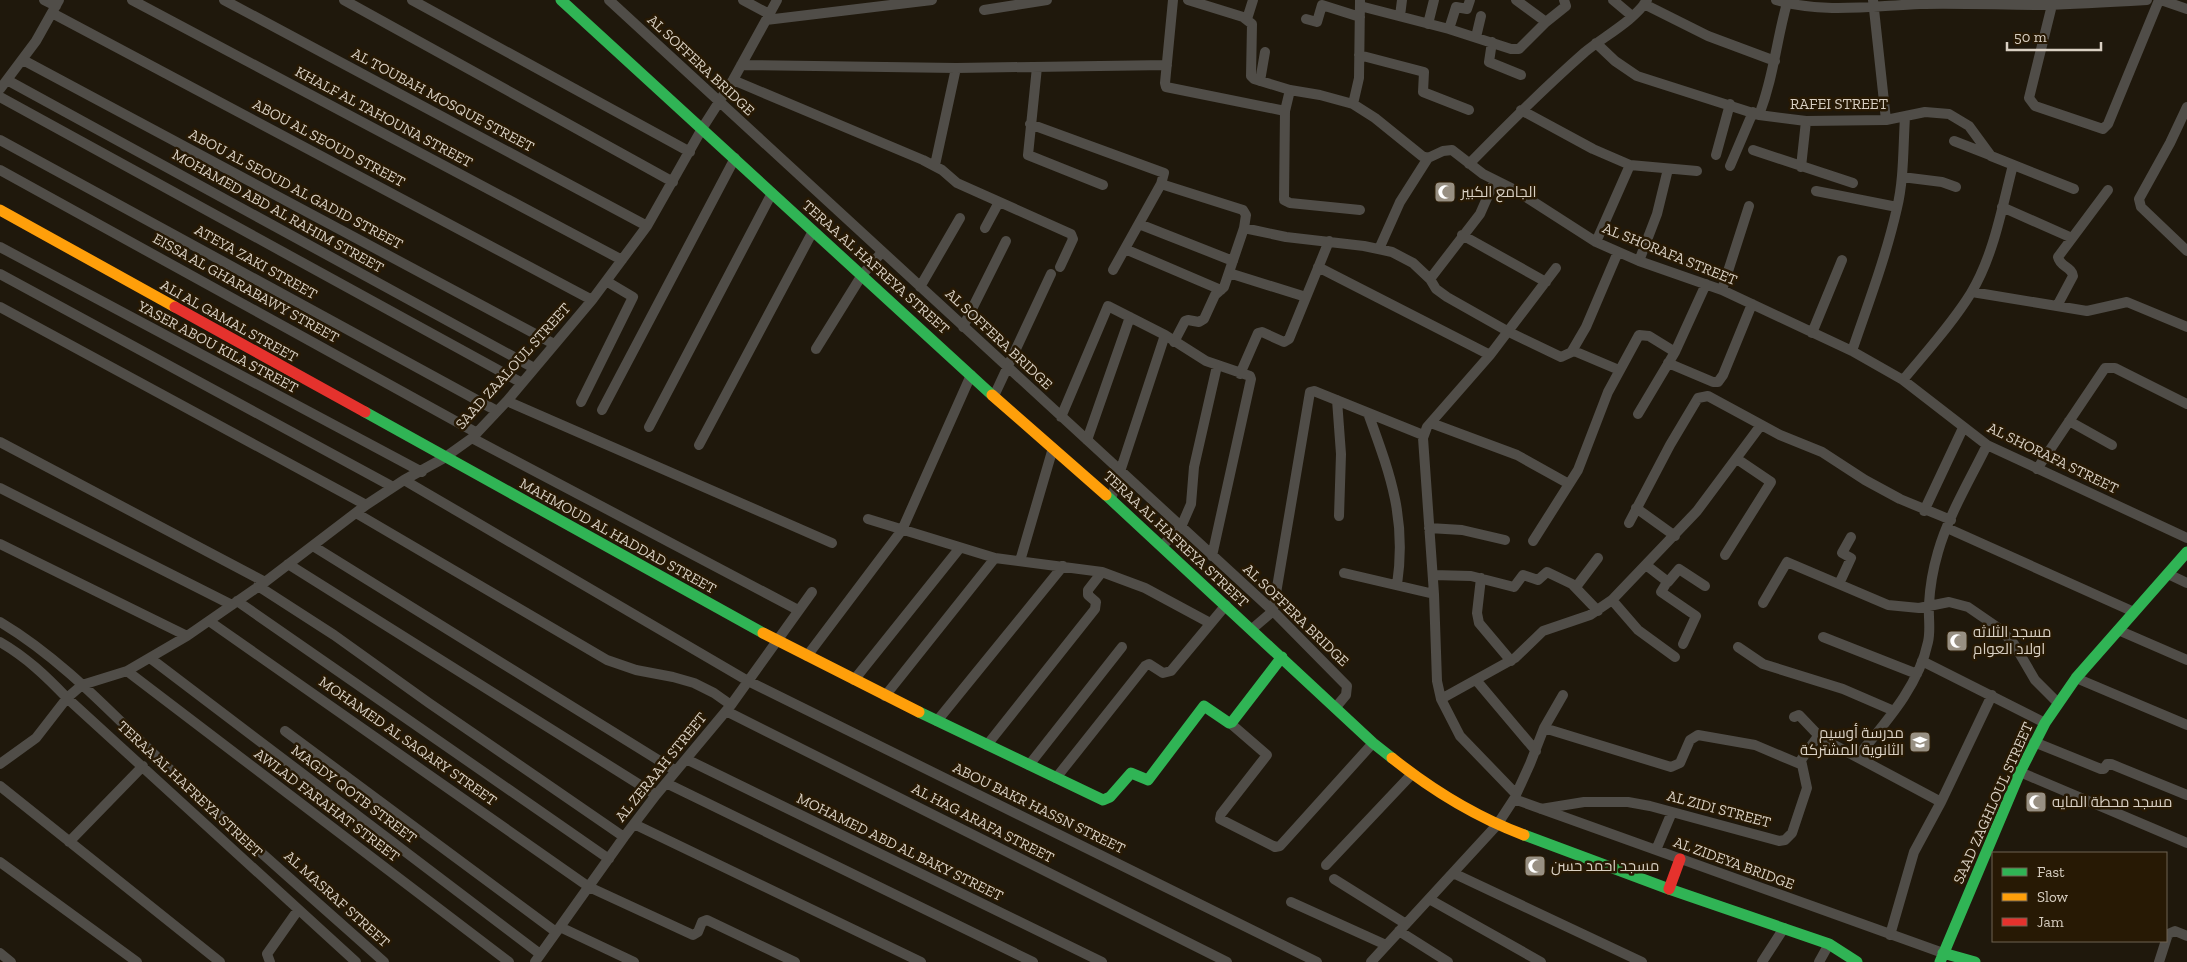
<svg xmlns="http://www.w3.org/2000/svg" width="2187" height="962" font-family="'Zilla Slab',Cairo,serif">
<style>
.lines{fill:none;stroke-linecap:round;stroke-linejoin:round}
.street{stroke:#504d48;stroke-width:10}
.fast{stroke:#30b455;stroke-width:11}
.slow{stroke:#ff9f0a;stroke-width:11}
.jam{stroke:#e5322d;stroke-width:11}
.labels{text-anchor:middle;stroke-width:5;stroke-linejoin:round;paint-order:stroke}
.street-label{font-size:15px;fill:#d9d0c3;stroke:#271904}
.poi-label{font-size:15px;fill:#d9d0c3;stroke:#271904;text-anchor:start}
</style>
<rect width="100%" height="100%" fill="#1f180c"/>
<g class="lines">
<path class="street" d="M44 0 56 6
M132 0 622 260
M224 0 647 226
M344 0 673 182
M412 0 690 152
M609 0 1273 611 1347 686 1346 695 1336 707
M743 0 769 14
M1173 0 1165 83 1166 87 1285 111
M1188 0 1243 17 1252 24 1251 76 1254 79 1290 90 1320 95 1353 104 1375 118 1422 156 1428 158 1443 151 1452 150 1483 174 1515 190 1596 242 1639 261 1722 290 1852 351 1903 380 1987 445 2187 538
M1516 0 1546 22
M1613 0 1632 16
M1776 0C1823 14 1872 6 1920 4 1961 3 2003 5 2045 5 2079 4 2113 2 2147 0
M1873 0 1886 120
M2161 0 2187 9
M1644 4 1708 36 1775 61
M2052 5 2029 98 2035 106 2103 129 2108 124 2159 0
M1360 6 1449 29 1511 49H1519L1546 22 1566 6 1564 0
M984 10 1047 0
M52 13 592 300
M1400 16 1402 0
M1247 19 1253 0
M1306 19 1317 22 1322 5 1360 17
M766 20 932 0
M1428 24 1434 0
M1449 29 1456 7 1467 9 1470 0
M1476 37 1481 16
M1492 42 1489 62 1521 75
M1596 43 1615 61 1637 76 1759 115 1806 121 1886 120 1925 112 1949 114 1969 126 1991 156 2074 189
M1359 55 1424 72 1423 92 1469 110
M23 60 554 344
M741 65 956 68 1167 65
M1037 67 1028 155 1103 185
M7 80 534 368
M733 80 923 160 942 170 957 183 1071 234 1073 239 1060 267
M1260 81 1265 52
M0 89 36 41 59 0
M1290 90 1285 111 1284 200 1290 203 1360 210
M0 97 522 383
M1353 104 1359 78 1360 1
M2187 107 2170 143 2139 199 2141 207 2187 251
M1521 110 1593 149 1630 165 1697 171
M1759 115C1774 76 1776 42 1787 3
M1030 124 1164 173 1161 184 1113 270
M0 140 497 411
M1954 141 1990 155
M1753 150 1853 183
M1716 155 1730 104
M1469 164C1507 125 1544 88 1585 52 1603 37 1635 20 1647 0
M935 165 956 68
M1730 166 1753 112
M1801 167 1806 121
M0 170 477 433
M1902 177 1942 182 1956 187
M1161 184 1243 210 1246 215 1244 228 1224 287 1215 295 1204 319 1199 322 1188 320 1185 321 1174 342
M1816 191 1897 207
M2002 207 2072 238
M1139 224 1233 261
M985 228 999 202
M1244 228 1286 237 1364 246 1392 252 1413 263 1430 279 1436 289 1447 297 1509 332 1561 357 1574 351 1619 370
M1462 235 1546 282
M1596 242 1630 165
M0 247 422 472
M1125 249 1221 290
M1379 249 1400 202 1428 158
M1639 261 1657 214 1668 169
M1318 267 1490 355
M1229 273 1306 297
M0 274 393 487
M1430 279 1480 214 1495 180
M920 287 960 218
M1722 290 1749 206
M1972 292 2087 311 2127 302 2187 327
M2057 306 2073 276C2072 267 2060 267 2058 257L2108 190
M0 307 366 505
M963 327 1006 241
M1812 333 1842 260
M816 349 862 275 882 252
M1572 351 1586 327 1618 252
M1852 351C1868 304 1886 257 1897 208 1904 179 1903 148 1905 117
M1668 363 1713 382H1718L1723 375 1752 304
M1240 374 1258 333 1262 332 1284 342 1289 339 1329 241
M1903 380C1926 352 1952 324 1971 293 1994 255 2002 207 2013 165
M994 396 1051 274
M1337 400 1341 454 1339 516
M507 401 832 543
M581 402 633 297 606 281
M602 410 735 158
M1368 413C1390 474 1407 518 1397 585
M1638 414 1675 352 1706 284
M1061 417 1108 306 1165 335 1206 361 1250 376 1251 379 1212 556
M2069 421 2112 445
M1431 423 1517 455 1569 484
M649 427 772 193
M472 438 798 610
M1087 440 1130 317
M0 442 265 582
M699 445 813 231
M2037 469 2105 368H2115L2187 404
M404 480 748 681 1317 962
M0 488 232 605
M1111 499 1165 335
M1636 508 1675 536
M1924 511 1963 428
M356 513 607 660 636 670 673 677 694 683 714 693 731 705
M868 519 995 558 1102 572 1145 588 1210 623
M1629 523 1670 445 1698 398 1708 396 1780 435 1822 452 1865 480 1900 499 1951 520
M1429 528 1462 530 1505 540
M1947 528 2134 612
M1533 541 1578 470 1608 392 1639 335 1649 336 1675 352
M0 544 187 636
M313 546 676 771
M1162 546 1181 527 1191 504 1194 467 1217 366
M1725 555 1771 482 1737 459
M1020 561 1053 448
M288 564 656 795
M1646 565 1668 582 1679 569 1705 586
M1344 573 1434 594
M2168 574 2187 583
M1433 575 1471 576 1514 587 1523 575 1538 580 1547 572 1572 584 1598 611
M1481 578 1477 613 1479 623 1511 661
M1667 582 1661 592 1696 616 1683 644
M1839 584 1851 558 1842 553 1851 537
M258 586 334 635 429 703 624 837
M1576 587 1598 558
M1612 600 1638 630 1675 657
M237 601 609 859
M1763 603 1787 562 1888 605 1919 608 1949 602 1968 607 2000 629 2014 644 2035 680 2058 703
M209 621 589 887 693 935 698 932 702 922 707 920 795 962
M0 622C67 662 119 722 176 775 244 839 315 900 384 962
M1252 629 1273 611 1310 392 1314 391 1423 435
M2118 630 2187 660
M1823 637 1917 674
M0 642C26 657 46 676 67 698L356 962
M1738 647 1763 664 1843 689 1894 711
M807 656 902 530 971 375
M150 658 540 954
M1922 661 2045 723
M127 671 509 962
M2076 678 2187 725
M854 680 959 549
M1476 680 1536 751
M885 696 995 558
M1441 699 1515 658 1543 631 1590 615 1612 600 1697 511 1761 425
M726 711 1227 962
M1794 717 1799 715 1821 738
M937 721 1063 566
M1230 723 1267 755 1221 814 1220 819 1275 847 1280 846 1373 743
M1544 728 1671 767 1680 763 1690 740 1698 735 1755 745 1800 764
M285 731 556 932
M2034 742 2101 769H2104L2107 764H2111L2187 795
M987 745 1095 609 1096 602 1088 595V590L1102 572
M1857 757C1885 723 1919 686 1928 642 1931 629 1928 617 1929 604 1930 586 1933 569 1938 552 1948 516 1971 478 1987 445
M686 759 1102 962
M0 764 36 738 67 698 82 685 127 671 187 636 265 582 366 505 404 480 444 458 472 438 507 401 592 300 647 226 703 127 733 80 777 0
M1029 765 1122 647
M2020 772 2187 843
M1056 778 1145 666 1149 664 1163 673 1171 671 1226 605
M666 783 1033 962
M0 786 220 962
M1516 794 1460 736 1441 699 1437 681 1434 594 1423 438 1427 427 1490 355 1556 268
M1514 799 1943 953
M1541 809 1584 802H1628L1650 806 1779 841 1785 840 1792 833 1807 788 1801 760 1816 739 1821 738 1941 802
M634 824 921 962
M69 842 143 766
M1656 850 1672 812
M0 862 137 962
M1326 865 1412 774
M1453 873 1642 962
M1334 879 1406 924
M1429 899 1541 962
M1291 902 1386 945
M560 927 634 962
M1399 931 1448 962
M1890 935 1914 852 1941 802 1992 695
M0 953 11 962
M270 962 267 954 298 910
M535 962 624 837 656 795 731 705 812 592
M1371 962 1497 825 1514 799 1530 764 1544 728 1563 695
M1762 962 1784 928
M1819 962 1829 944
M2159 962 2168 934 2175 931 2187 936"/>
<path class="fast" d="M561 0 992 395
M365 412 763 633
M1106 495 1373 743 1392 758
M919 712 1103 800 1110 797 1131 773 1148 780 1204 706 1229 723 1232 722 1282 657
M1524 835 1669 889 1829 944 1857 962
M1943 953 1975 962
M1940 962 2020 772 2045 723 2076 678 2187 552"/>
<path class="slow" d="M0 210 175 307
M992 395 1106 495
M763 633 919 712
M1392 758C1432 790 1476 817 1524 835"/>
<path class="jam" d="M175 307 365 412
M1669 889 1680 859"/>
</g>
<defs>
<g id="mosque-square" transform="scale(1.125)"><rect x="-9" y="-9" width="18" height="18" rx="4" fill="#989083" stroke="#271904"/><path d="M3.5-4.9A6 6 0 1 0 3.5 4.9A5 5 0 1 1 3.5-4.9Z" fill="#fff"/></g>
<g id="school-square" transform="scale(1.125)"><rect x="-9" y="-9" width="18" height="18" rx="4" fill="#989083" stroke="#271904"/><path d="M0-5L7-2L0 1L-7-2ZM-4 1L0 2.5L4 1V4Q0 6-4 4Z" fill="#fff"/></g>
</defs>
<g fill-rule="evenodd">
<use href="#mosque-square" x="1445" y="192"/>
<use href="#mosque-square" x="1957" y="641"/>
<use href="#school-square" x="1920" y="742"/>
<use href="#mosque-square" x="2036" y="802"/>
<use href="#mosque-square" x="1535" y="866"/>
</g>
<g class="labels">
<g class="street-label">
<text transform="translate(701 65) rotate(43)" y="5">AL SOFFERA BRIDGE</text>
<text transform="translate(443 100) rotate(28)" y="5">AL TOUBAH MOSQUE STREET</text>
<text x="1839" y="109">RAFEI STREET</text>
<text transform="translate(384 117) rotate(28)" y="5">KHALF AL TAHOUNA STREET</text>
<text transform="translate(329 143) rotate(28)" y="5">ABOU AL SEOUD STREET</text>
<text transform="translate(296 189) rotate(28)" y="5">ABOU AL SEOUD AL GADID STREET</text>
<text transform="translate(278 211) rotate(29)" y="5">MOHAMED ABD AL RAHIM STREET</text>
<text transform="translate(1670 254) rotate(22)" y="5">AL SHORAFA STREET</text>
<text transform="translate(256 262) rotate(29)" y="5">ATEYA ZAKI STREET</text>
<text transform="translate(876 267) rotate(42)" y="5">TERAA AL HAFREYA STREET</text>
<text transform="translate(246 288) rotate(29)" y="5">EISSA AL GHARABAWY STREET</text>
<text transform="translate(229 321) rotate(29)" y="5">ALI AL GAMAL STREET</text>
<text transform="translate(999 339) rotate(43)" y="5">AL SOFFERA BRIDGE</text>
<text transform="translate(218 347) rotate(28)" y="5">YASER ABOU KILA STREET</text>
<text transform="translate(513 366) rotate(-48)" y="5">SAAD ZAALOUL STREET</text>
<text transform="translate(2053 458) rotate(26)" y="5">AL SHORAFA STREET</text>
<text transform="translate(618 536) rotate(29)" y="5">MAHMOUD AL HADDAD STREET</text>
<text transform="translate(1176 539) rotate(43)" y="5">TERAA AL HAFREYA STREET</text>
<text transform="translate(1296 615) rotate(44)" y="5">AL SOFFERA BRIDGE</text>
<text transform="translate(408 741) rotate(35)" y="5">MOHAMED AL SAQARY STREET</text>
<text transform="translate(661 767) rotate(-51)" y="5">AL ZERAAH STREET</text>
<text transform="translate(190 789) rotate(43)" y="5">TERAA AL HAFREYA STREET</text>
<text transform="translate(354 794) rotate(37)" y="5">MAGDY QOTB STREET</text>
<text transform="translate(1993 803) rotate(-66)" y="5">SAAD ZAGHLOUL STREET</text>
<text transform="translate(327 805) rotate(37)" y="5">AWLAD FARAHAT STREET</text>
<text transform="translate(1039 808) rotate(26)" y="5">ABOU BAKR HASSN STREET</text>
<text transform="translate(1719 809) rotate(15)" y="5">AL ZIDI STREET</text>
<text transform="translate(983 823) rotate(27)" y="5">AL HAG ARAFA STREET</text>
<text transform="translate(900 847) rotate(26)" y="5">MOHAMED ABD AL BAKY STREET</text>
<text transform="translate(1734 863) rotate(20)" y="5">AL ZIDEYA BRIDGE</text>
<text transform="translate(337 899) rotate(42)" y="5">AL MASRAF STREET</text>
</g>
<g class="poi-label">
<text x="1461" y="197">الجامع الكبير</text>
<text x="1973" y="637">مسجد الثلاثه<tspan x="1973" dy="17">اولاد العوام</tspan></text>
<text x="1904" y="738" text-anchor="end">مدرسة أوسيم<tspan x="1904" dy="17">الثانوية المشتركة</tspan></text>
<text x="2052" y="807">مسجد محطة المايه</text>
<text x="1551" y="871">مسجد احمد حسن</text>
</g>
</g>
<rect x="1992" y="852" width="175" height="90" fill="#271904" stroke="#6e6250"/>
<rect x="2002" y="868" width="25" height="8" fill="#30b455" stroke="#6e6250"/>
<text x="2037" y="877" font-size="15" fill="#d9d0c3">Fast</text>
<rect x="2002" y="893" width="25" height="8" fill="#ff9f0a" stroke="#6e6250"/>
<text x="2037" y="902" font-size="15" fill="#d9d0c3">Slow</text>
<rect x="2002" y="918" width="25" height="8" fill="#e5322d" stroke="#6e6250"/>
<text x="2037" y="927" font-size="15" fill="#d9d0c3">Jam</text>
<path d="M2007 42v8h94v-8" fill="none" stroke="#d9d0c3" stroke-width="2.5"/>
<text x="2014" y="42" font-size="15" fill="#d9d0c3" stroke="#271904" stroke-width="4" paint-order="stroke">50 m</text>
</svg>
